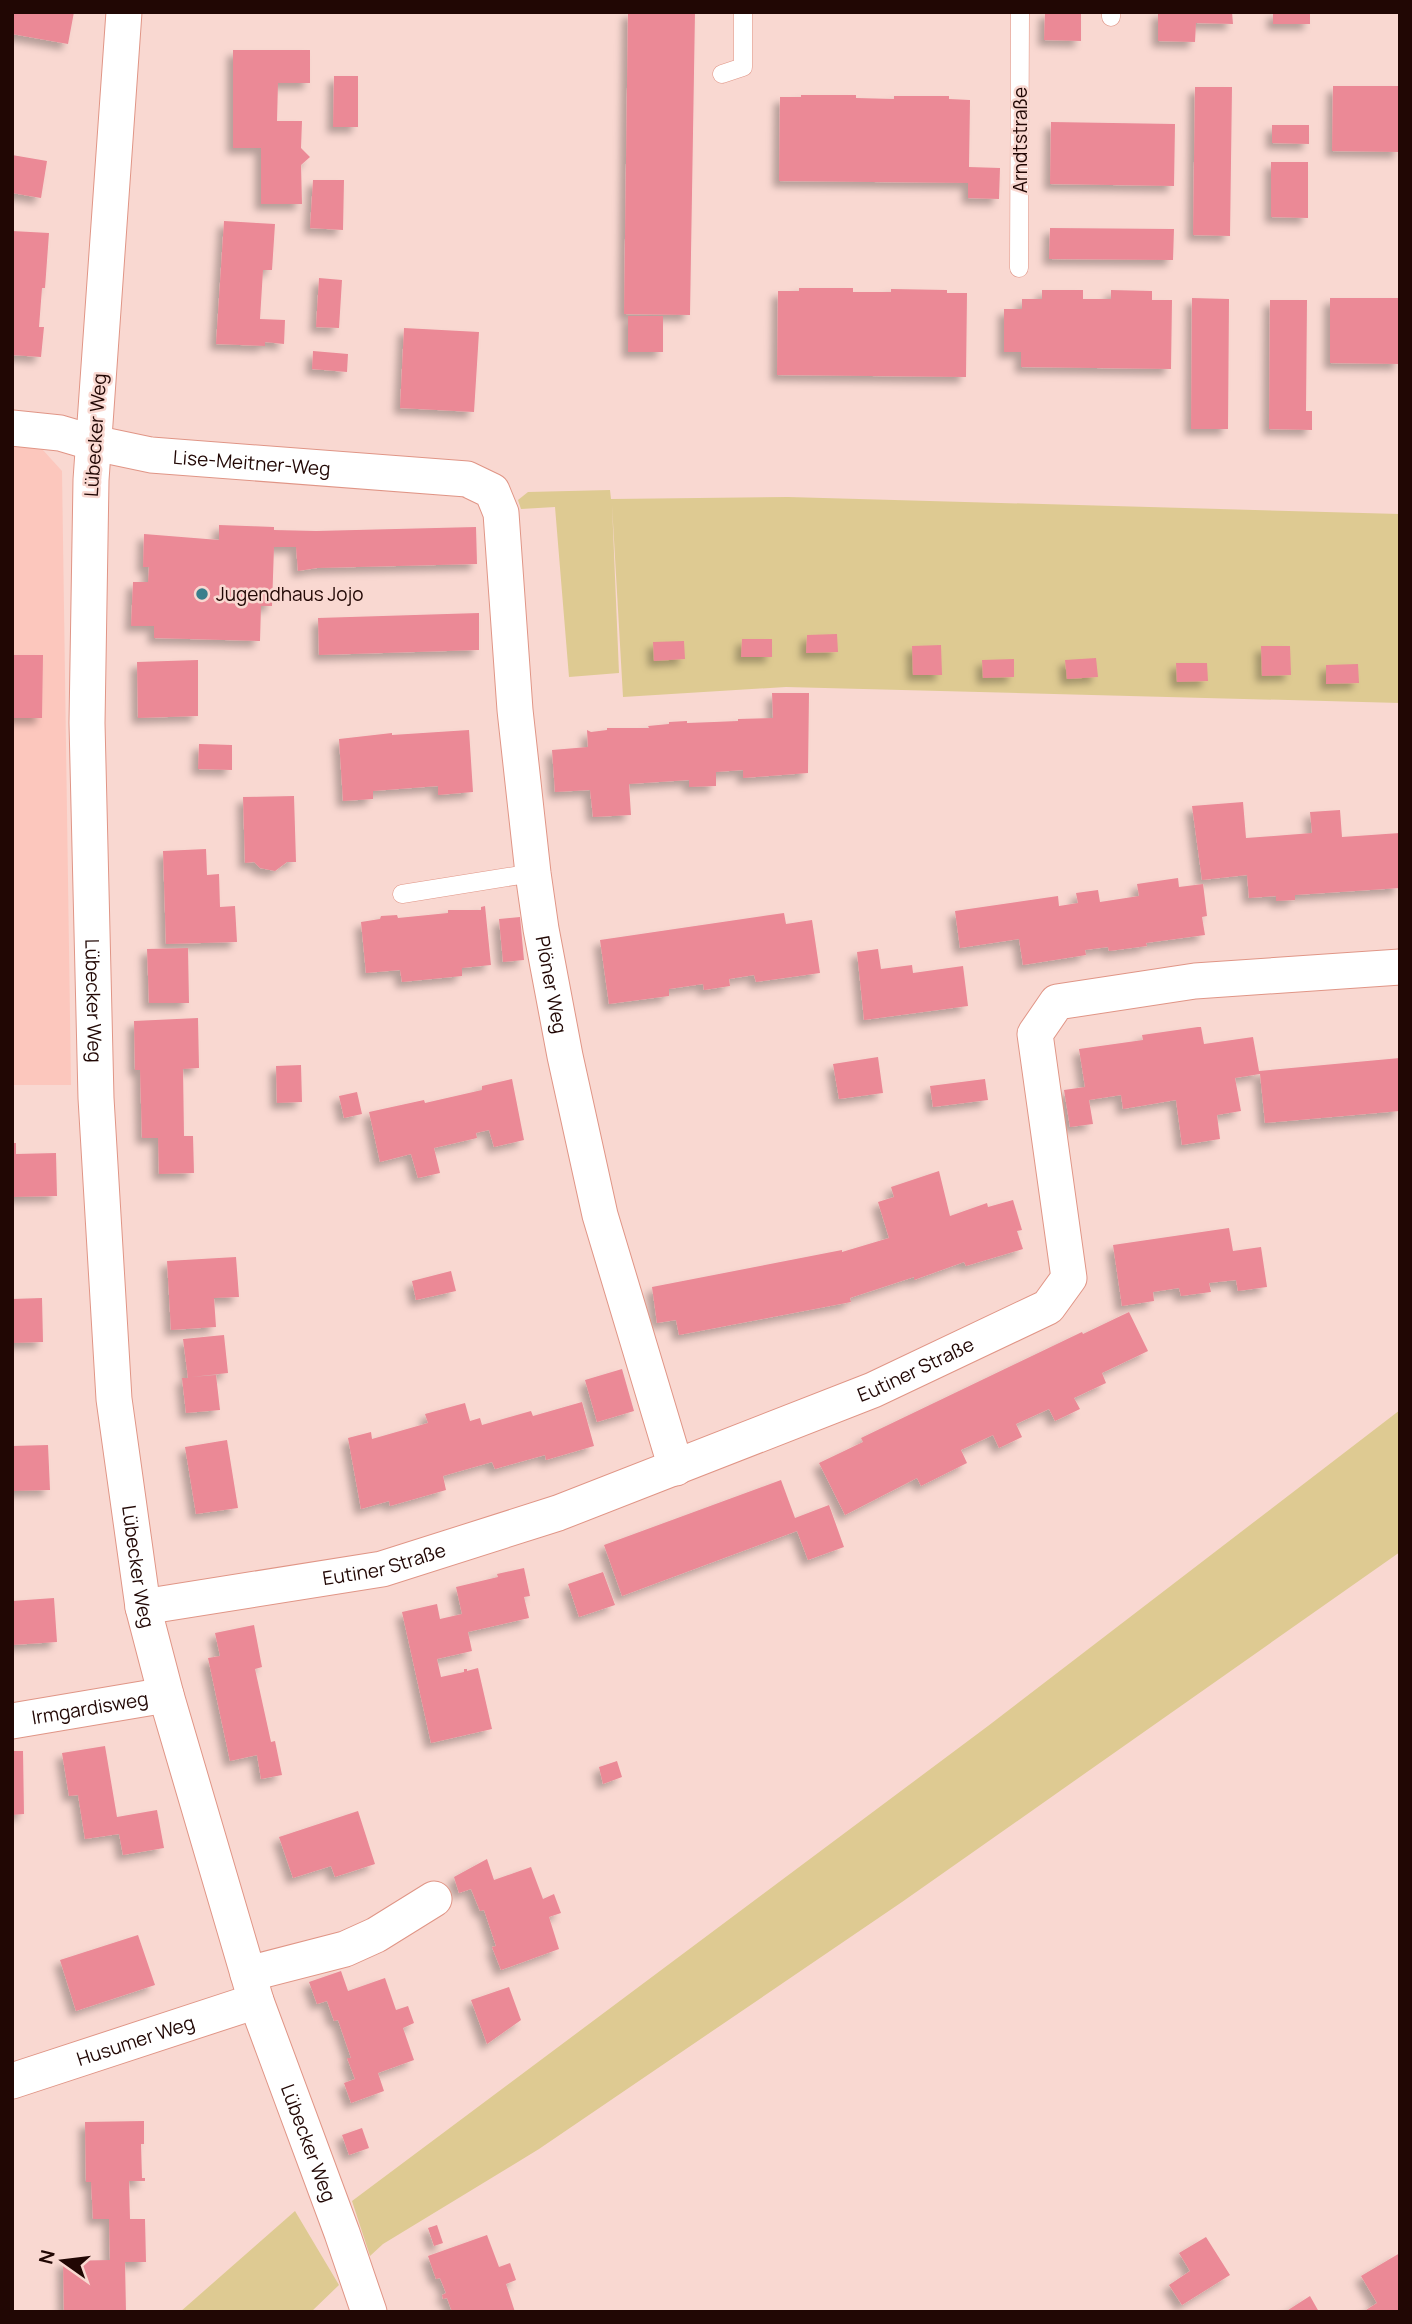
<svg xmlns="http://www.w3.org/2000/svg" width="1412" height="2324" font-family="Manrope,sans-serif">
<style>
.built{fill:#fcc7bd}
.green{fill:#deca92}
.building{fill:#eb8996;filter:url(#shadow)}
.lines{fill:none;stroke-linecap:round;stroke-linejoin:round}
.service-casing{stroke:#e09586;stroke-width:19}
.minor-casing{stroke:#e09586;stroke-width:37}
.service{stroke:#fff;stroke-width:18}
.minor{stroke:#fff;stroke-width:35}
.poi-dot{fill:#3a7f8c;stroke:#f9d8d1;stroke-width:2.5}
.labels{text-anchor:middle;stroke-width:5;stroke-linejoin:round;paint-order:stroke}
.street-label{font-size:19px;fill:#210704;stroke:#f9d8d1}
.poi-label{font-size:19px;fill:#210704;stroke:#f9d8d1;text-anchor:start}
</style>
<defs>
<filter id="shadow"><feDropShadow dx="-6" dy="6" stdDeviation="3.5" flood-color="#0004"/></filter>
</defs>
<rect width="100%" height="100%" fill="#f9d8d1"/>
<path class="built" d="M12 442 42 449 62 471 71 1085H12Z"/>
<path class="green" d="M610 490 611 499 788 497 1400 514V703L786 687 623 697 612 505 619 673 569 677 555 507 521 509 518 500 528 492Z
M1400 1410V1552L902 1902 539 2149 383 2244 370 2256 352 2201 988 1726Z
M295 2211 339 2285 311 2312H180Z"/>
<path class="building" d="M12 12H74L68 44 12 34Z
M628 12H695L690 315 624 314Z
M1045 12H1081V41L1044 40Z
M1158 12H1232L1233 24 1196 23 1195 42 1158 41Z
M1273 12H1310V24H1273Z
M233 50H310V83H278L277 121H302L301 148 310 157 301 165 302 204H261V148H233Z
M334 76H358V127H333Z
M1333 86H1400V152L1332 151Z
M1195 87H1232L1230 236 1193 235Z
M801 95H856V98L894 99V96H949V99L970 100 969 167 1000 168 999 199 968 198V183L779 181 780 97H801Z
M1051 122 1175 124 1174 186 1050 184Z
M1272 125H1309V144L1272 143Z
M12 155 47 161 41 198 12 193Z
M1271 162H1308V218L1271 217Z
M313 180H344L343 230 310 228Z
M224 221 275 224 272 270H263L260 319 285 320 284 344 265 342V346L216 344Z
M1050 228 1174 229 1173 260 1049 259Z
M12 231 49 233 45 288H42L39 327H44L41 357 12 355Z
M319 278 342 280 339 328 316 327Z
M799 288H853V292H891V289L947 290V293H967L966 377 777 375 778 291H799Z
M1042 290H1083V299H1111V290L1152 291V300H1172L1171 369 1021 367V352H1004V309H1022V299H1042Z
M1192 298 1229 299 1228 429H1191Z
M1330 298H1400V364L1330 363Z
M1270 300H1307L1306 411H1312V430L1269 429Z
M628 316H663V352H628Z
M404 328 479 332 474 412 400 408Z
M313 351 348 354 347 372 312 369Z
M219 525 274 527V530L316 531 476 527 477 564 317 568 298 571 296 547H274L272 606H261L260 641 154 638V626H131L133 582H148L149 567H143L144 534 219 540Z
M479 613V650L319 655 318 618Z
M837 634 838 652 806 653 807 635Z
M742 639H772V657H741Z
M684 641 685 659 654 661 653 642Z
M941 645 942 675H913L912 646Z
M1261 646H1290L1291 675 1262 676Z
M12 655H43L42 718H12Z
M1096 658 1098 677 1067 679 1065 660Z
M1014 659V677L983 678 982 660Z
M198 660V716L138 718 137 662Z
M1176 663H1207L1208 681 1177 682Z
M1358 664 1359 683 1326 684V665Z
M772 693H809L808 773 743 778V770L716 772V786L689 787V780L629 784 631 815 593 817 590 790 555 792 552 750 588 747 587 730 591 732 607 730V728H649L648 726 669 724V722L687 721V723L714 722 738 721V719L773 718Z
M469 730 473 792 438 795V786L373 791V799L343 801 339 739 392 733V735Z
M199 744 232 745V770L198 769Z
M294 796 296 862H287L275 871 260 868 254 862 245 863 243 797Z
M1243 802 1246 838 1312 833 1310 812 1340 810 1342 837 1400 833V888L1295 895V900L1276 901V896L1249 898 1247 875 1202 880 1192 806Z
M206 849 207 875 219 874 220 907 235 906 237 942 166 944 163 851Z
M1178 878 1179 887 1203 884 1207 916 1202 917 1205 935 1146 943 1147 946 1109 951 1108 947 1085 950 1086 955 1023 965 1019 939 960 948 955 911 1058 896 1059 906 1078 903 1076 893 1098 890 1100 902 1139 896 1137 884Z
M485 906 491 965 462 968V976L402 982 400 970 366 973 361 922 380 919 381 916 397 915 398 918 448 913V910H481V907Z
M784 913 786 924 812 920 820 973 756 982 754 975 729 979 730 986 704 990 703 984 669 989V996L609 1004 600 940Z
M520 917 524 960 503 962 499 919Z
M188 948 189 1003H149L147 949Z
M878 949 881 969 912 965 913 973 963 966 968 1006 864 1020 857 952Z
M198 1018 199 1068 183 1069 184 1136H193L194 1173 159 1174 158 1138H142L140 1070H135L134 1021Z
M1198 1027H1201L1204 1044 1253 1037 1259 1071 1400 1058V1111L1265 1123 1260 1074 1235 1078 1241 1111 1217 1115 1220 1139 1182 1145 1176 1100 1123 1109 1121 1095 1089 1100 1093 1124 1070 1127 1064 1090 1085 1087 1079 1049 1143 1040 1142 1035Z
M878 1057 883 1093 839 1099 833 1064Z
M301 1065 302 1102 277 1103 276 1066Z
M512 1079 524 1140 494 1147 489 1130 476 1133 477 1138 434 1148 440 1173 418 1178 411 1154 380 1162 369 1112 424 1100 425 1103 482 1090V1086Z
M985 1079 988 1100 933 1107 930 1086Z
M357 1092 362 1114 344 1118 339 1096Z
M12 1143H16V1154L56 1153 57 1196 12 1197Z
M939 1171 950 1216 987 1203 988 1207 1013 1200 1022 1230 1017 1231 1023 1249 966 1266 964 1262 914 1280V1277L850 1298 851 1302 679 1335 676 1320 657 1323 652 1287 842 1250V1252L889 1238 878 1202 894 1197 891 1187Z
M1229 1228 1233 1251 1261 1247 1267 1287 1238 1291 1236 1280 1209 1283 1211 1292 1181 1296 1179 1288 1153 1292 1154 1301 1122 1306 1113 1245Z
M236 1257 239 1297 214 1298 216 1327 171 1330 167 1261Z
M451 1271 456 1291 416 1300 412 1281Z
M42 1298 43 1342 12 1343V1299Z
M1129 1312 1148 1351 1102 1373 1106 1383 1074 1398 1080 1409 1055 1421 1049 1409 1016 1424 1022 1437 999 1448 993 1435 961 1450 967 1463 921 1486 917 1478 845 1515 819 1463 863 1442 861 1438 1082 1332 1083 1334Z
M224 1335 228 1373 191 1377 216 1375 220 1410 186 1413 182 1378H188L183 1339Z
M622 1369 634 1411 597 1422 585 1380Z
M582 1402 594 1446 546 1460 545 1455 495 1469 492 1462 443 1476 446 1490 390 1506 389 1501 361 1509 348 1438 371 1432 372 1439 428 1423 425 1414 465 1403 470 1421 480 1418 482 1425 531 1411 533 1416Z
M227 1440 238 1508 196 1514 185 1447Z
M48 1445 50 1490 12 1491V1446Z
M781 1480 795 1518 829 1505 844 1547 808 1560 797 1531 622 1596 604 1545Z
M524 1568 530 1596 524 1597 529 1618 468 1632 472 1651 437 1659 441 1677 464 1672V1669H467V1671L478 1668 492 1729 431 1743 402 1612 437 1604 440 1619 462 1614 456 1587 498 1577 497 1574Z
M603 1572 615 1605 579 1617 568 1584Z
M54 1598 57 1642 12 1645V1601Z
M254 1625 262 1667 255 1669 271 1742 275 1741 282 1775 261 1779 257 1755 230 1761 208 1658 220 1656 215 1633Z
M105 1746 117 1817 157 1810 164 1848 123 1855 119 1834 85 1839 78 1795 69 1796 62 1753Z
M12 1751H23L24 1814 12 1815Z
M617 1761 622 1777 603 1784 599 1767Z
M358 1811 375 1864 335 1877 331 1866 293 1878 279 1837Z
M487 1859 494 1880 531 1867 543 1899 554 1894 561 1913 549 1917 559 1949 501 1970 492 1947 496 1946 484 1910 480 1911 471 1889 459 1893 454 1877Z
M138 1935 155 1985 76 2011 60 1960Z
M341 1971 348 1991 385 1978 396 2010 408 2006 414 2023 403 2028 414 2060 378 2073 384 2091 351 2103 344 2083 355 2079 347 2058H351L338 2020 334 2021 327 2001 317 2004 309 1982Z
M509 1987 521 2020 487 2044 471 2000Z
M144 2121V2144H141L142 2178H145V2181H129L130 2219H145L146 2262H125L126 2312H64L63 2261 110 2260 109 2219H93L91 2182H86L85 2122Z
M362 2128 369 2148 349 2155 342 2135Z
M437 2225 443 2243 434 2246 428 2228Z
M487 2235 499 2267 510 2263 516 2280 506 2284 515 2312H452L447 2298 443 2299 442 2295 446 2293 440 2278 436 2279 428 2256Z
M1206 2237 1230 2275 1182 2305 1169 2285 1190 2271 1179 2253Z
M1400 2253V2312H1363L1377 2303 1361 2276Z
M1310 2296 1319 2312H1285Z"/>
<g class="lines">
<g class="service-casing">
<path id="service" d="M1111 12V17
M722 74 743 67V12
M1019 268 1020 12
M402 894 533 873"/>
</g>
<g class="minor-casing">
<g id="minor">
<path id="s1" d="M124 12 91 480 87 723 96 1098 114 1399 143 1607 166 1695 256 2001 342 2233 369 2312"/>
<path id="s2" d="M12 428 60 433 94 443 151 455 467 479 492 491 501 513 515 710 533 873 541 929 565 1056 600 1215 676 1468"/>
<path id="s3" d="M143 1607 382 1569 558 1513 873 1390 1048 1307 1069 1278 1035 1034 1057 1002 1195 981 1400 967"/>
<path id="s4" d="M12 1721 166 1695"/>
<path d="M248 1974 345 1949 376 1935 434 1899"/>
<path id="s5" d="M12 2081 256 2001"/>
</g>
</g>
<use href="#service" class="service"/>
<use href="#minor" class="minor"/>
</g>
<circle class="poi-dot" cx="202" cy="594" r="7"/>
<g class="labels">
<g class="street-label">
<text transform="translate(1020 140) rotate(-90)" y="7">Arndtstraße</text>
<text transform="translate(95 435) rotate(-86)" y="7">Lübecker Weg</text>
<text dy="7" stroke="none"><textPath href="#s2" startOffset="243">Lise-Meitner-Weg</textPath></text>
<text dy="7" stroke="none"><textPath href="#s2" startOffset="985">Plöner Weg</textPath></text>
<text dy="7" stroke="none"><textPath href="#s1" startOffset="990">Lübecker Weg</textPath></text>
<text dy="7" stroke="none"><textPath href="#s3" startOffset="812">Eutiner Straße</textPath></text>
<text dy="7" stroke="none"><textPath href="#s3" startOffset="245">Eutiner Straße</textPath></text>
<text dy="7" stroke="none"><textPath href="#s1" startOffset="1558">Lübecker Weg</textPath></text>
<text dy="7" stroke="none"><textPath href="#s4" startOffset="79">Irmgardisweg</textPath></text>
<text dy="7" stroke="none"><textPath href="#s5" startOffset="130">Husumer Weg</textPath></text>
<text dy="7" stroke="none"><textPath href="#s1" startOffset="2160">Lübecker Weg</textPath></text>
</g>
<g class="poi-label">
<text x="216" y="601">Jugendhaus Jojo</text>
</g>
</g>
<rect width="1412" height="2324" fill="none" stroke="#210704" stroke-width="28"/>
<g transform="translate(63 2261) rotate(284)" stroke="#f9d8d1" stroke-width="5" paint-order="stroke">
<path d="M0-5L12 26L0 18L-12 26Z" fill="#210704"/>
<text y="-10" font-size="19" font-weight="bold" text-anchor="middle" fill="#210704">N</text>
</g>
</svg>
